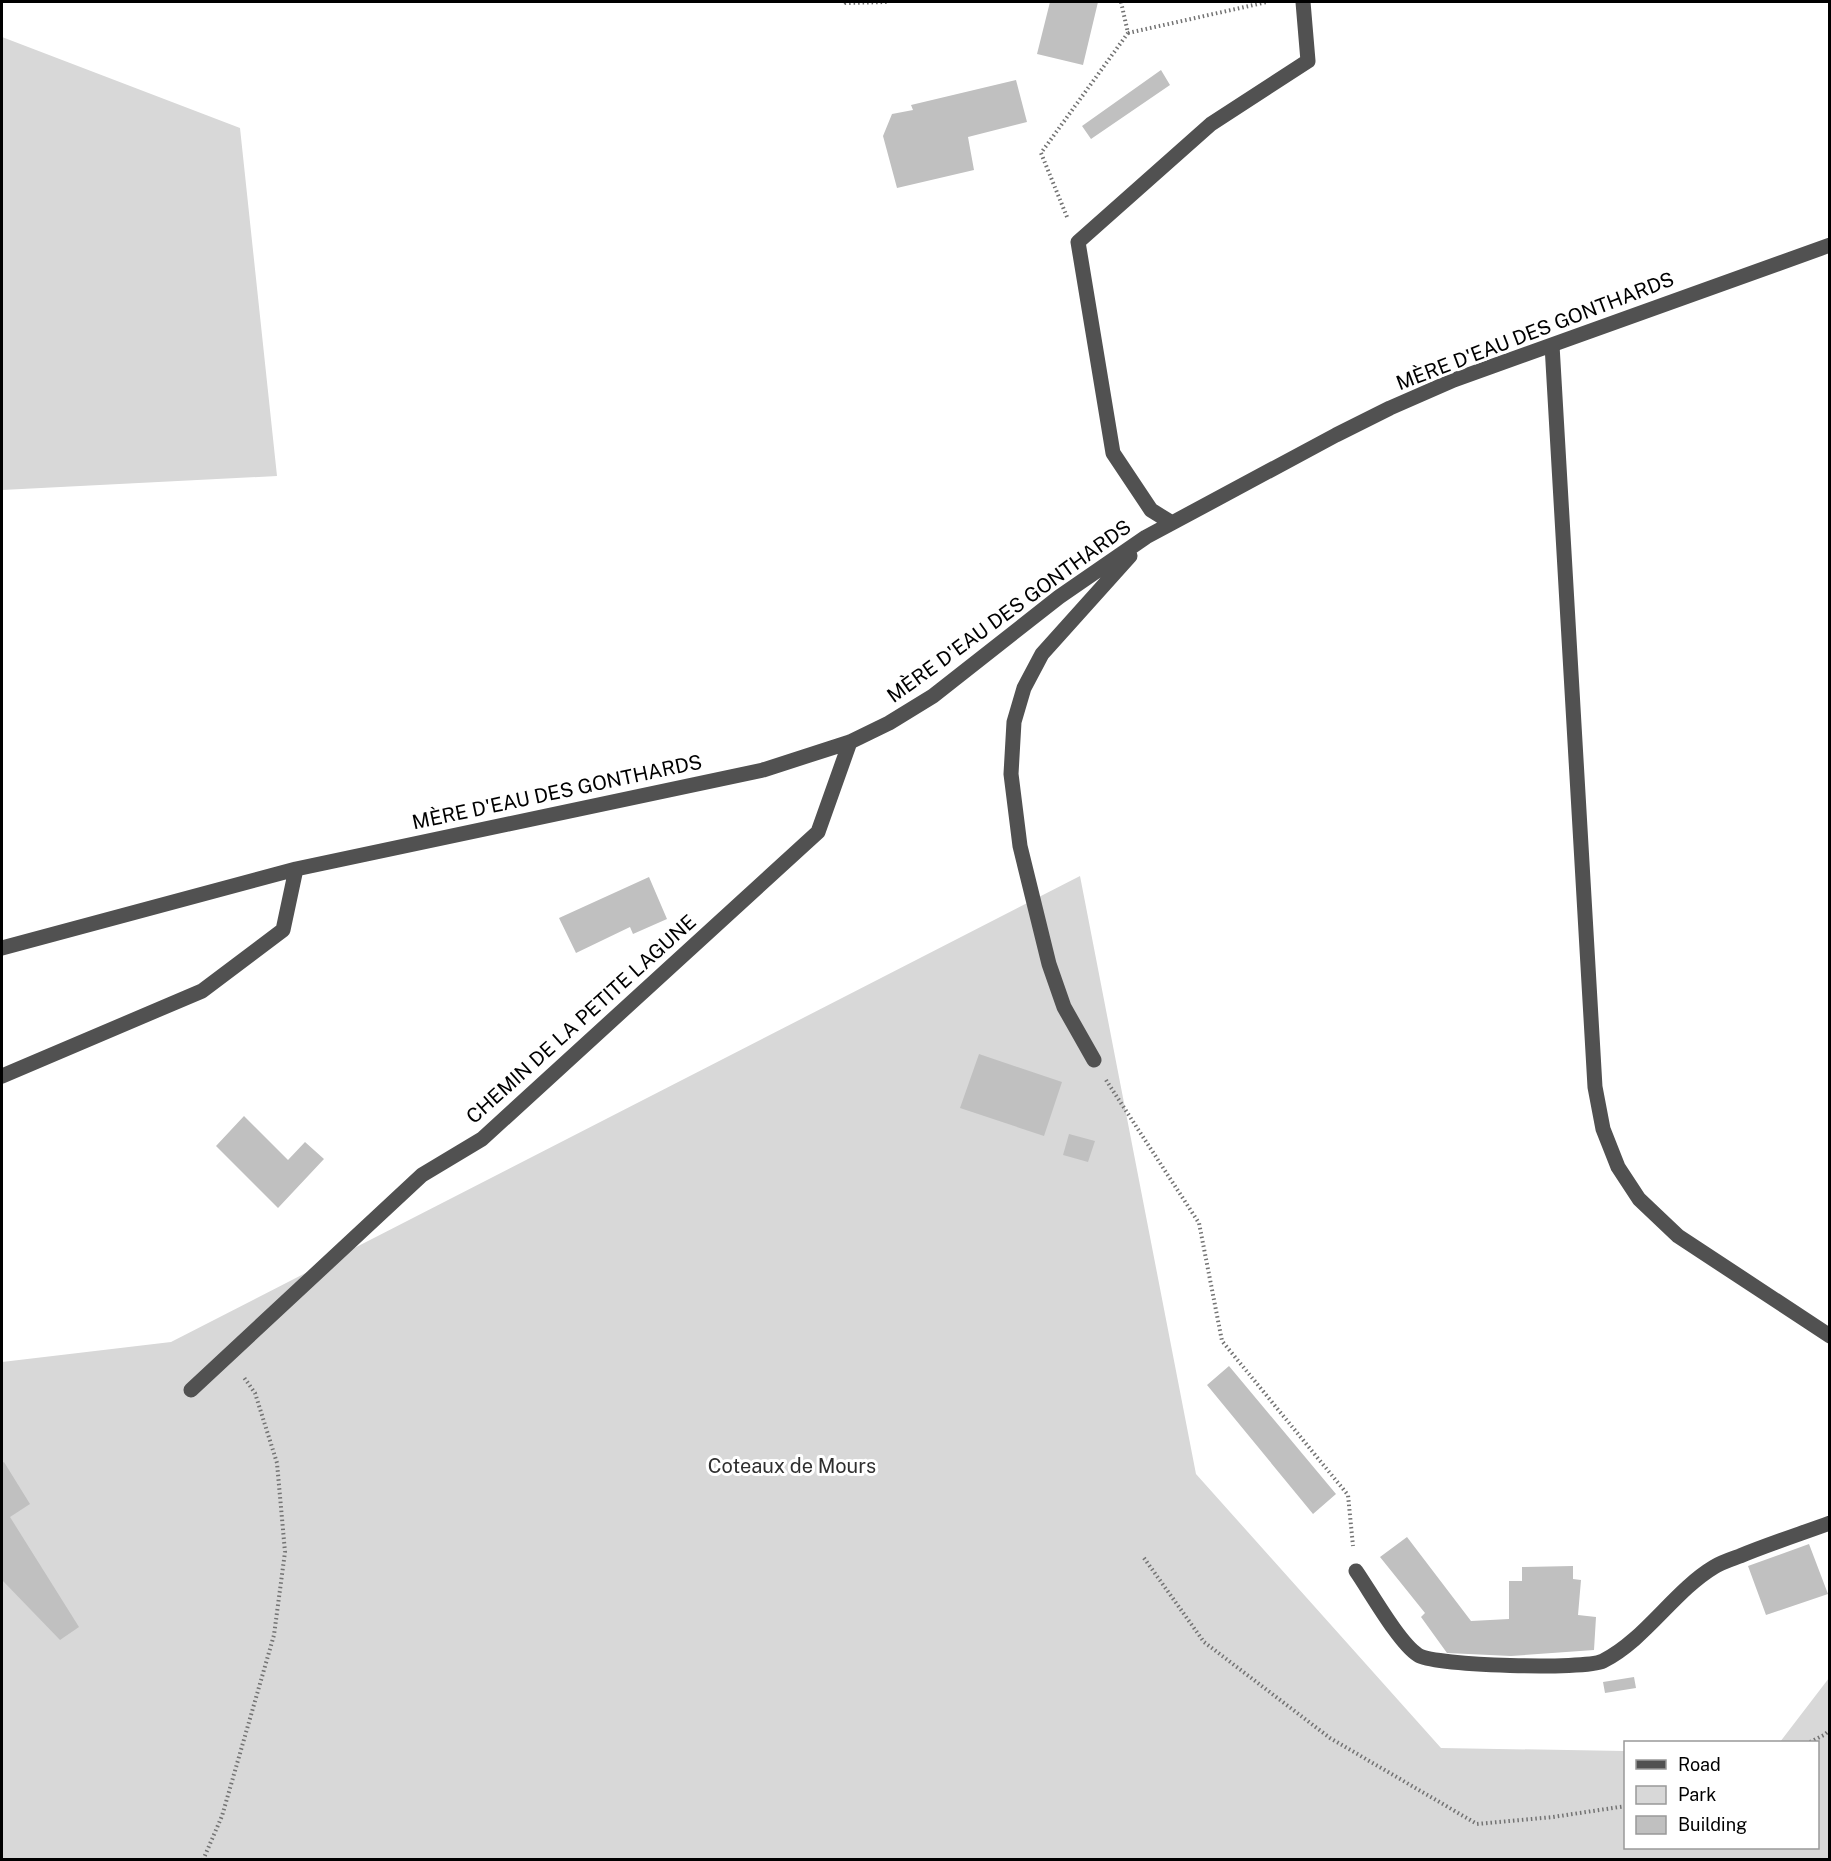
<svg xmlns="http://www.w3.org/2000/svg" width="1831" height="1861" font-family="'Public Sans',sans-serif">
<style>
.green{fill:#d8d8d8}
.building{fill:#c0c0c0}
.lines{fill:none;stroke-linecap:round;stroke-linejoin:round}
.path{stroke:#737373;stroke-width:4;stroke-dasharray:1.5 3;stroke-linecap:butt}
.minor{stroke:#515151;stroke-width:15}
.labels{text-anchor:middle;stroke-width:6;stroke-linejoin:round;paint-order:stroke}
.street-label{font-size:20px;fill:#000;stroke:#fff}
.park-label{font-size:20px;fill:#2f2f2f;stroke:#fff}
</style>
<rect width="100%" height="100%" fill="#fff"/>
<path class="green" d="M2 37 240 128 277 476 2 490Z
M1080 876 1196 1474 1441 1748 1625 1751 1626 1848H1818V1742H1780L1829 1678V1859H2V1362L171 1342Z"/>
<path class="building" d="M1050 2H1098L1083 65 1037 54Z
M1161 70 1170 85 1091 139 1082 126Z
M1016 80 1027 122 968 137 974 170 897 188 883 136 892 114 913 110 911 105Z
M649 877 667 919 633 934 630 927 576 953 559 918Z
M979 1054 1062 1082 1044 1136 960 1108Z
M244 1116 288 1160 305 1142 324 1159 278 1208 216 1146Z
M1069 1134 1095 1141 1088 1162 1063 1155Z
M1229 1366 1336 1494 1313 1514 1207 1385Z
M4 1462 30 1504 10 1517 79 1627 60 1640 2 1580V1463Z
M1407 1537 1471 1621 1509 1619V1581H1522V1567L1573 1566V1579L1581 1580 1578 1615 1596 1617 1594 1650 1511 1656 1447 1653 1421 1617 1425 1613 1380 1557Z
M1809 1544 1828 1594 1766 1615 1748 1566Z
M1634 1677 1636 1688 1605 1693 1603 1682Z"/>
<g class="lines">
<path class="path" d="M845 2 846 3 887 2
M1128 33 1267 2
M1067 217 1041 153 1128 33 1121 2
M1106 1080 1199 1223 1222 1341 1348 1495 1353 1546
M1144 1558 1204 1642 1330 1738 1477 1824 1553 1817 1626 1806
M1810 1742 1824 1735 1830 1730
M203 1860 222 1816 274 1635 285 1552 277 1463 255 1393 243 1376"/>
<path class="minor" d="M1552 345 1595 1087 1603 1129 1618 1167 1639 1199 1678 1236 1830 1336
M1172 523 1151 510 1113 453 1078 242 1211 124 1308 61 1303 2
M2 948 296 869 763 770 850 742 889 723 933 696 1059 597 1146 537 1336 435 1390 408 1454 380 1830 245
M1094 1060 1064 1007 1049 964 1020 846 1011 774 1014 722 1024 688 1042 654 1130 556
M2 1076 202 991 283 930 296 869
M191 1390 422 1175 482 1139 818 832 850 742
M1356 1571C1370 1591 1399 1643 1418 1655 1435 1666 1585 1670 1603 1661 1645 1640 1674 1591 1714 1567 1722 1562 1732 1559 1740 1556 1769 1544 1800 1534 1830 1523"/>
</g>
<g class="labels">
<g class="street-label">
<text transform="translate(1535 331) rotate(-21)" y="7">MÈRE D'EAU DES GONTHARDS</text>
<text transform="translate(1009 611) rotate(-36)" y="7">MÈRE D'EAU DES GONTHARDS</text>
<text transform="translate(557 792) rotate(-12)" y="7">MÈRE D'EAU DES GONTHARDS</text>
<text transform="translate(581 1019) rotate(-42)" y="7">CHEMIN DE LA PETITE LAGUNE</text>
</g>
<g class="park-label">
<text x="792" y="1473">Coteaux de Mours</text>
</g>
</g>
<rect width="1831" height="1861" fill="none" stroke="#000000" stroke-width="6"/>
<rect x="1624" y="1741" width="195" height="108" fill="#ffffff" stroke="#999999" stroke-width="1.5"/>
<rect x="1636" y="1760" width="30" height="9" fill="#515151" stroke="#999999" stroke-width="1.5"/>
<text x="1678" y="1771" font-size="18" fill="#000000">Road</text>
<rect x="1636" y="1786" width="30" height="18" fill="#d8d8d8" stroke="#999999" stroke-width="1.5"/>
<text x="1678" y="1801" font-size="18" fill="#000000">Park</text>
<rect x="1636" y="1816" width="30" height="18" fill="#c0c0c0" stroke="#999999" stroke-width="1.5"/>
<text x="1678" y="1831" font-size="18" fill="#000000">Building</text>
</svg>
